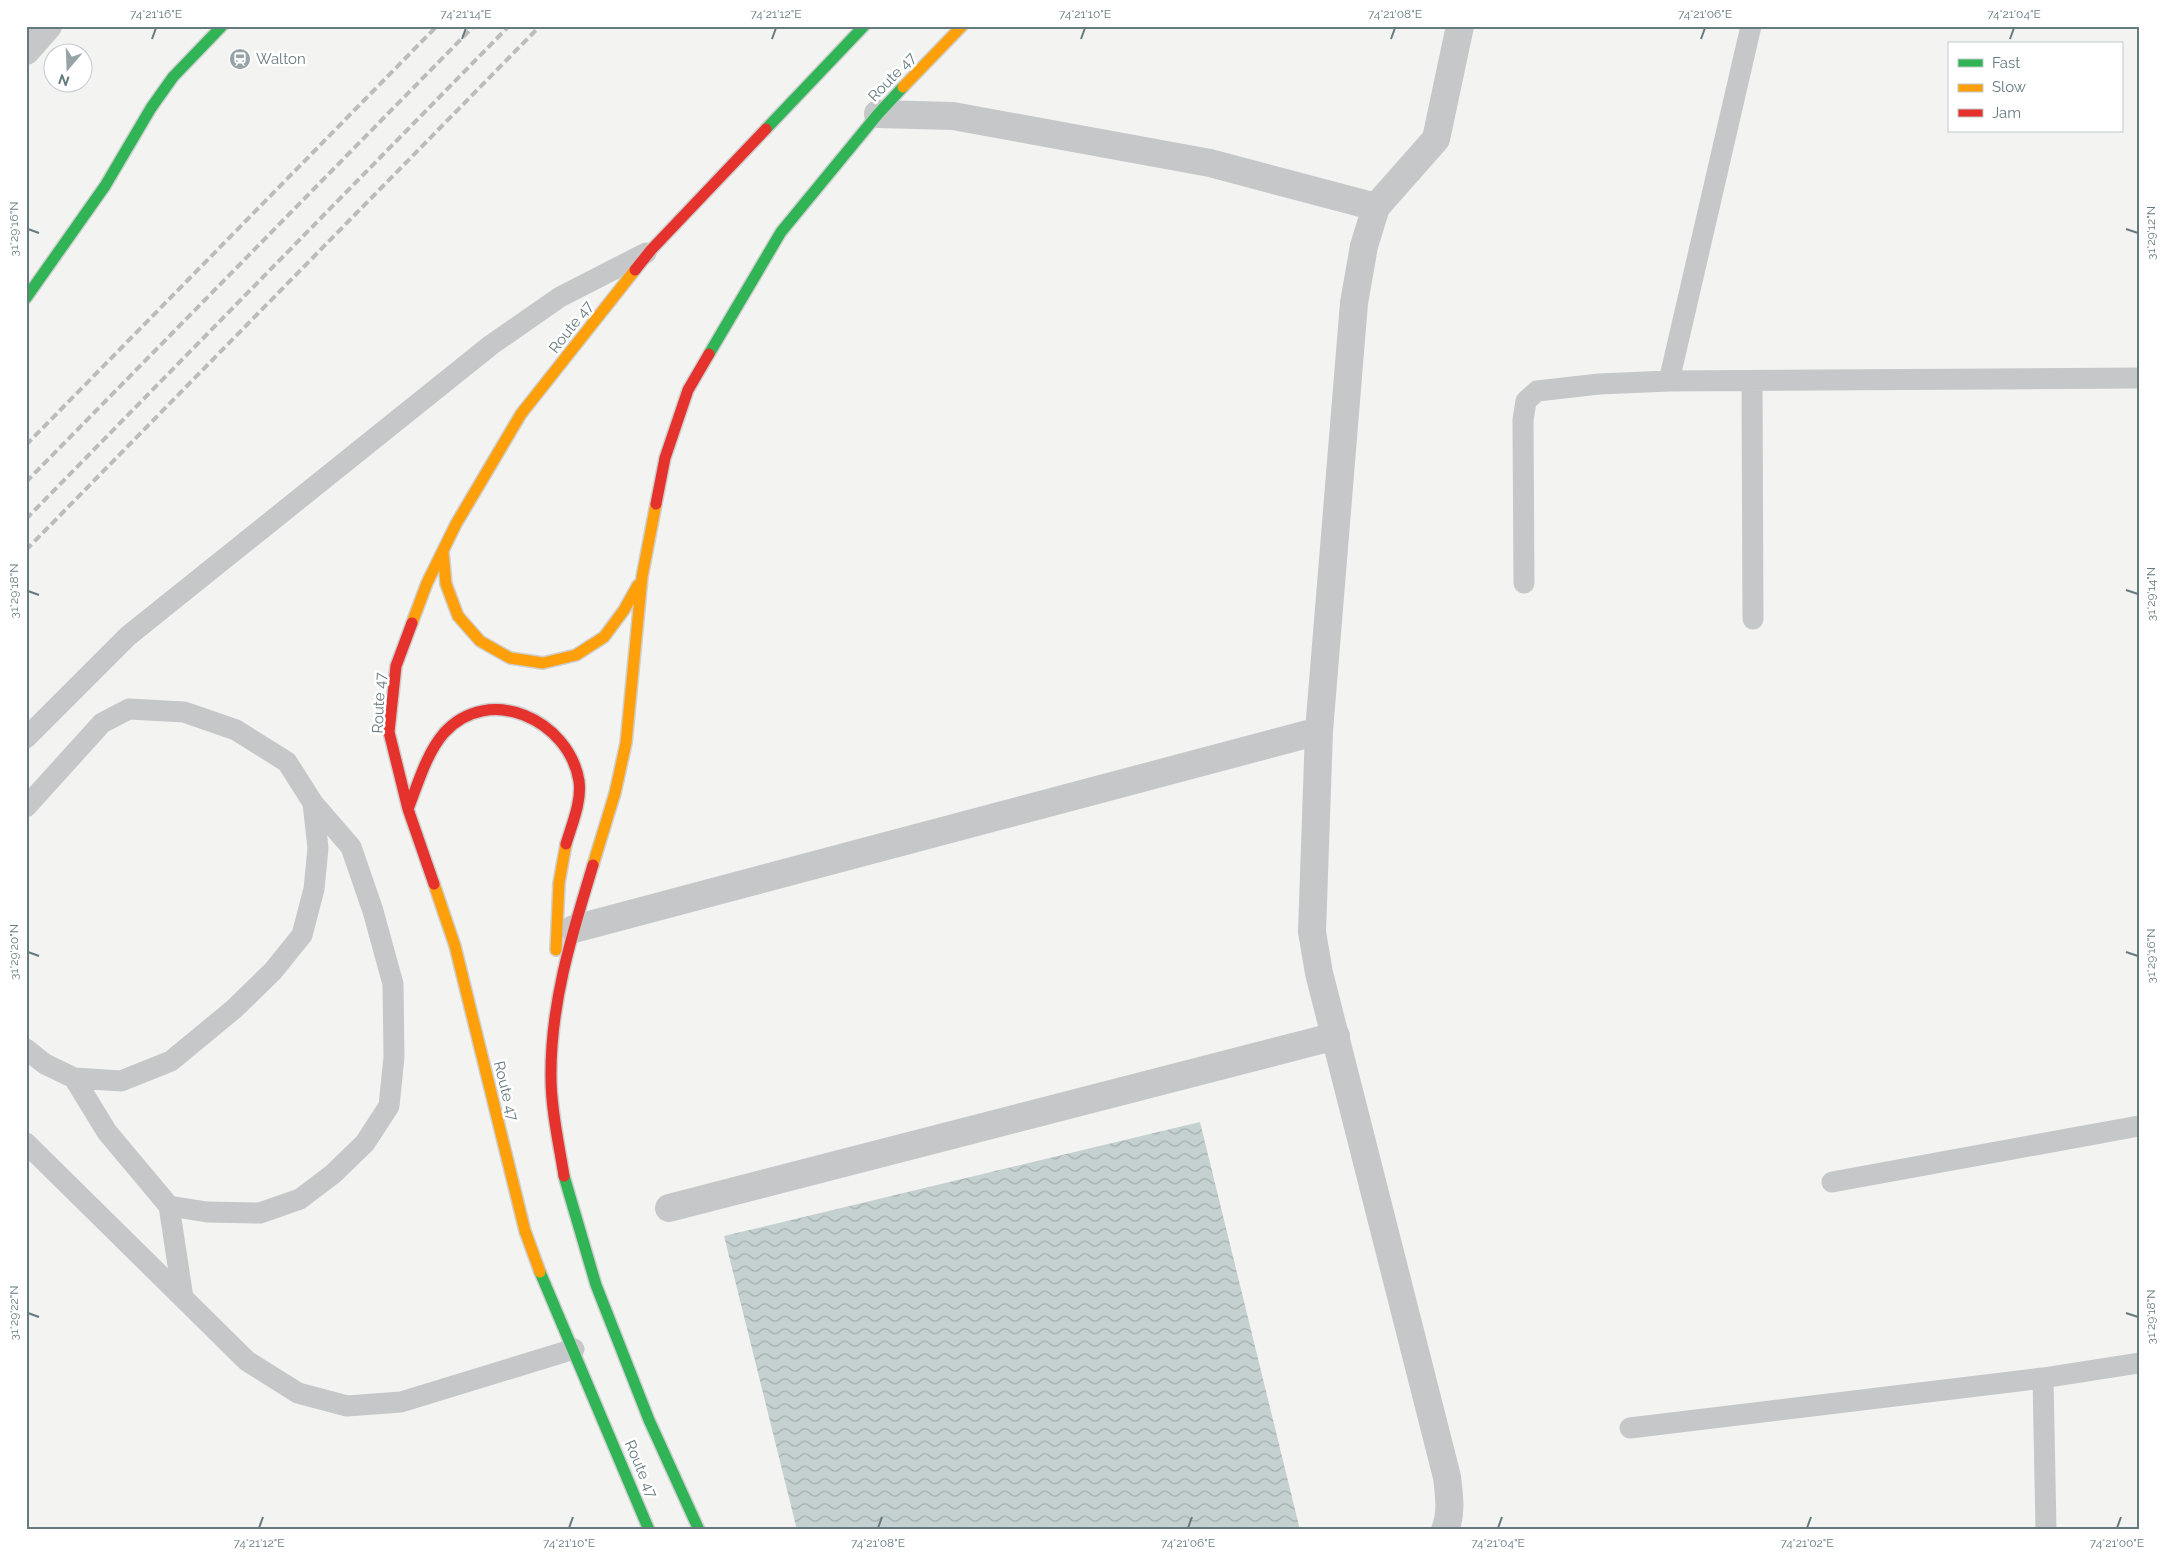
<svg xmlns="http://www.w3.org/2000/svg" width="2165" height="1556" font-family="Raleway,sans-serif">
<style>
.water{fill:url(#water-waves)}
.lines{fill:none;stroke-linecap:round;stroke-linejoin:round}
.fast-casing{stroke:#ced0d0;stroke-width:14}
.slow-casing{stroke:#ced0d0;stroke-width:14}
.jam-casing{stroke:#ced0d0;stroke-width:14}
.lane{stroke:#c5c7c8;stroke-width:21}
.street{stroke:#c5c7c8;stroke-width:28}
.fast{stroke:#30b455;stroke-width:11}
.slow{stroke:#ff9f0a;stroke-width:11}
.jam{stroke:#e5322d;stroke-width:11}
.rail{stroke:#bbbdbd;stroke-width:4;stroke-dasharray:8 4;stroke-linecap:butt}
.ticks{fill:none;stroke:#657a7f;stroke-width:2}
.labels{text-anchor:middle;stroke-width:5;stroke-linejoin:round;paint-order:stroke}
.poi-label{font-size:15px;fill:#657a7f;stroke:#fff;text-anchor:start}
.street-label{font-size:15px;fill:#657a7f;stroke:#fff}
.neatline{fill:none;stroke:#657a7f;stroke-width:2}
.ticks-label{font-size:12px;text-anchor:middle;fill:#657a7f}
</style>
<defs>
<pattern id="water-waves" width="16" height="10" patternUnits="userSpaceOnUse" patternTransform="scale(1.25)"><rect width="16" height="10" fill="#c5d0d0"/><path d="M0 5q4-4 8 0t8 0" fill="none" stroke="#a4aeae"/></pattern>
</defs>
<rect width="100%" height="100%" fill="#f3f3f2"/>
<path class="water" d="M1200 1122 1300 1530H797L724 1236Z"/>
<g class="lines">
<g class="fast-casing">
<path id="fast" d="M766 129 864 26
M26 298 105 186 151 108 173 77 222 26
M709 354 781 232 878 114 903 87
M564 1176 596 1285 649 1420 699 1530
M540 1272 649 1530"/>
</g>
<g class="slow-casing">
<path id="slow" d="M903 87 962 26
M443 552 446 584 458 616 480 641 510 658 543 663 576 655 604 637 624 610 638 585
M412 623 427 583 456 524 521 414 635 270
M593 865 615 793 626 743 642 577 656 504
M434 884 455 946 525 1231 540 1272
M556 950 559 883 566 844"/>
</g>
<g class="jam-casing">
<path id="jam" d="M635 270 651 250 766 129
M656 504 665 458 688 390 709 354
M412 623 396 666 389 732 408 809 434 884
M408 809C418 784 426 754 444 733 489 683 569 720 579 781 582 801 572 824 566 844
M564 1176C559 1144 551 1110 551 1078 550 1004 572 934 593 865"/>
</g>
<path class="lane" d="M1751 26 1669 381 2139 378
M1752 381 1753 619
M1524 583 1523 420 1526 401 1537 391 1599 384 1669 381
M26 738 128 636 491 345 560 297 646 253
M26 807 102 723 129 709 184 712 236 730 287 762 313 803 318 848 314 889 302 935 273 971 234 1009 171 1061 121 1081 74 1078 45 1064 26 1049
M74 1078 107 1132 169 1206 183 1298
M26 1143 247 1361 298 1393 347 1406 401 1402 574 1349
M1832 1182 2139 1126
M169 1206 207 1212 260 1213 300 1199 333 1174 365 1143 389 1106 394 1057 393 984 373 911 351 847 313 803
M2043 1378 2046 1530
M1630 1428 2043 1378 2139 1363"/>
<path class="street" d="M26 51 48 26
M878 114 953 116 1210 163 1376 207
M1319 731 1312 932 1319 973 1447 1477C1449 1495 1452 1513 1445 1530
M574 929 1319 731 1354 303 1364 246 1376 207 1436 139 1460 26
M669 1208 1336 1036"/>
<use href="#fast" class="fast"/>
<use href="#slow" class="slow"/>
<use href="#jam" class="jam"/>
<path class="rail" d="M26 445 437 26
M26 482 474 26
M26 519 509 26
M26 550 540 26"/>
</g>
<path class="ticks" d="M152 39 156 28M462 39 466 28M772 39 776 28M1081 39 1085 28M1391 39 1395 28M1701 39 1705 28M2010 39 2014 28M28 229 39 233M2126 229 2138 233M2126 590 2138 594M28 591 39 595M28 952 39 956M2126 952 2138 956M28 1313 39 1317M2126 1313 2138 1317M259 1528 263 1517M569 1528 573 1517M878 1528 882 1517M1188 1528 1192 1517M1498 1528 1502 1517M1807 1528 1811 1517M2117 1528 2121 1517"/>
<defs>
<g id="station-disc" transform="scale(1.125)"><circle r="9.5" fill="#97a4a7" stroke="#fff"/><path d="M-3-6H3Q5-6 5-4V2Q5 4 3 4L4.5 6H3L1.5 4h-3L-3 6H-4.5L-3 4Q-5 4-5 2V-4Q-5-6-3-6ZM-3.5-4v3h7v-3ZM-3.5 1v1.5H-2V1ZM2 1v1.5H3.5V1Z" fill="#fff"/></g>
</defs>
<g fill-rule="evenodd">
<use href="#station-disc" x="240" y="59"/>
</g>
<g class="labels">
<g class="poi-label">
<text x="256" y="64">Walton</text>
</g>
<g class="street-label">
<text transform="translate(892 77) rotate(-46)" y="5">Route 47</text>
<text transform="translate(571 327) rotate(-52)" y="5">Route 47</text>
<text transform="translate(379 703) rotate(-87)" y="5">Route 47</text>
<text transform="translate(506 1091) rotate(76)" y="5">Route 47</text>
<text transform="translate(641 1469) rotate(67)" y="5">Route 47</text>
</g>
</g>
<rect width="2165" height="1556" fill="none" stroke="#ffffff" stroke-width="55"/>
<rect x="1948" y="42" width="175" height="90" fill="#ffffff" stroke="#c1cacc"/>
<rect x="1958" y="59" width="25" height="8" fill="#30b455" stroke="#c1cacc"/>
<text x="1992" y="68" font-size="15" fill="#657a7f">Fast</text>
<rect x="1958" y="84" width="25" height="8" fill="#ff9f0a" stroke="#c1cacc"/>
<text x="1992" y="92" font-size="15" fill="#657a7f">Slow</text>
<rect x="1958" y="109" width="25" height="8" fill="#e5322d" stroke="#c1cacc"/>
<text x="1992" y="118" font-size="15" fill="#657a7f">Jam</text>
<g transform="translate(68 68) rotate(199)"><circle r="24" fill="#ffffff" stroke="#c1cacc"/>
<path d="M0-4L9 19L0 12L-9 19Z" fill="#97a4a7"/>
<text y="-8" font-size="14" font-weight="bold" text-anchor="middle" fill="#657a7f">N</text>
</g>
<rect x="28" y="28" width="2110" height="1500" class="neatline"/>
<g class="ticks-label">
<text x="156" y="18">74°21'16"E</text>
<text x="466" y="18">74°21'14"E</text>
<text x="776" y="18">74°21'12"E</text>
<text x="1085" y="18">74°21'10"E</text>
<text x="1395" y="18">74°21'08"E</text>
<text x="1705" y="18">74°21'06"E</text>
<text x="2014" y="18">74°21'04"E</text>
<text transform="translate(14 229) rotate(-90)" y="4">31°29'16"N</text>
<text transform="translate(2151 233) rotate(-90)" y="4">31°29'12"N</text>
<text transform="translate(14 591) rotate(-90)" y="4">31°29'18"N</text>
<text transform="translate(2151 594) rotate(-90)" y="4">31°29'14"N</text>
<text transform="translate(14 952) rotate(-90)" y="4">31°29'20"N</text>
<text transform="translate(2151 956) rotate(-90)" y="4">31°29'16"N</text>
<text transform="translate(14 1313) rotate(-90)" y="4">31°29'22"N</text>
<text transform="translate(2151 1317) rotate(-90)" y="4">31°29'18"N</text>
<text x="259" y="1547">74°21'12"E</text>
<text x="569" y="1547">74°21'10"E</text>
<text x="878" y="1547">74°21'08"E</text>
<text x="1188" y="1547">74°21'06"E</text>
<text x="1498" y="1547">74°21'04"E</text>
<text x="1807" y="1547">74°21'02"E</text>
<text x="2117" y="1547">74°21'00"E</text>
</g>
</svg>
